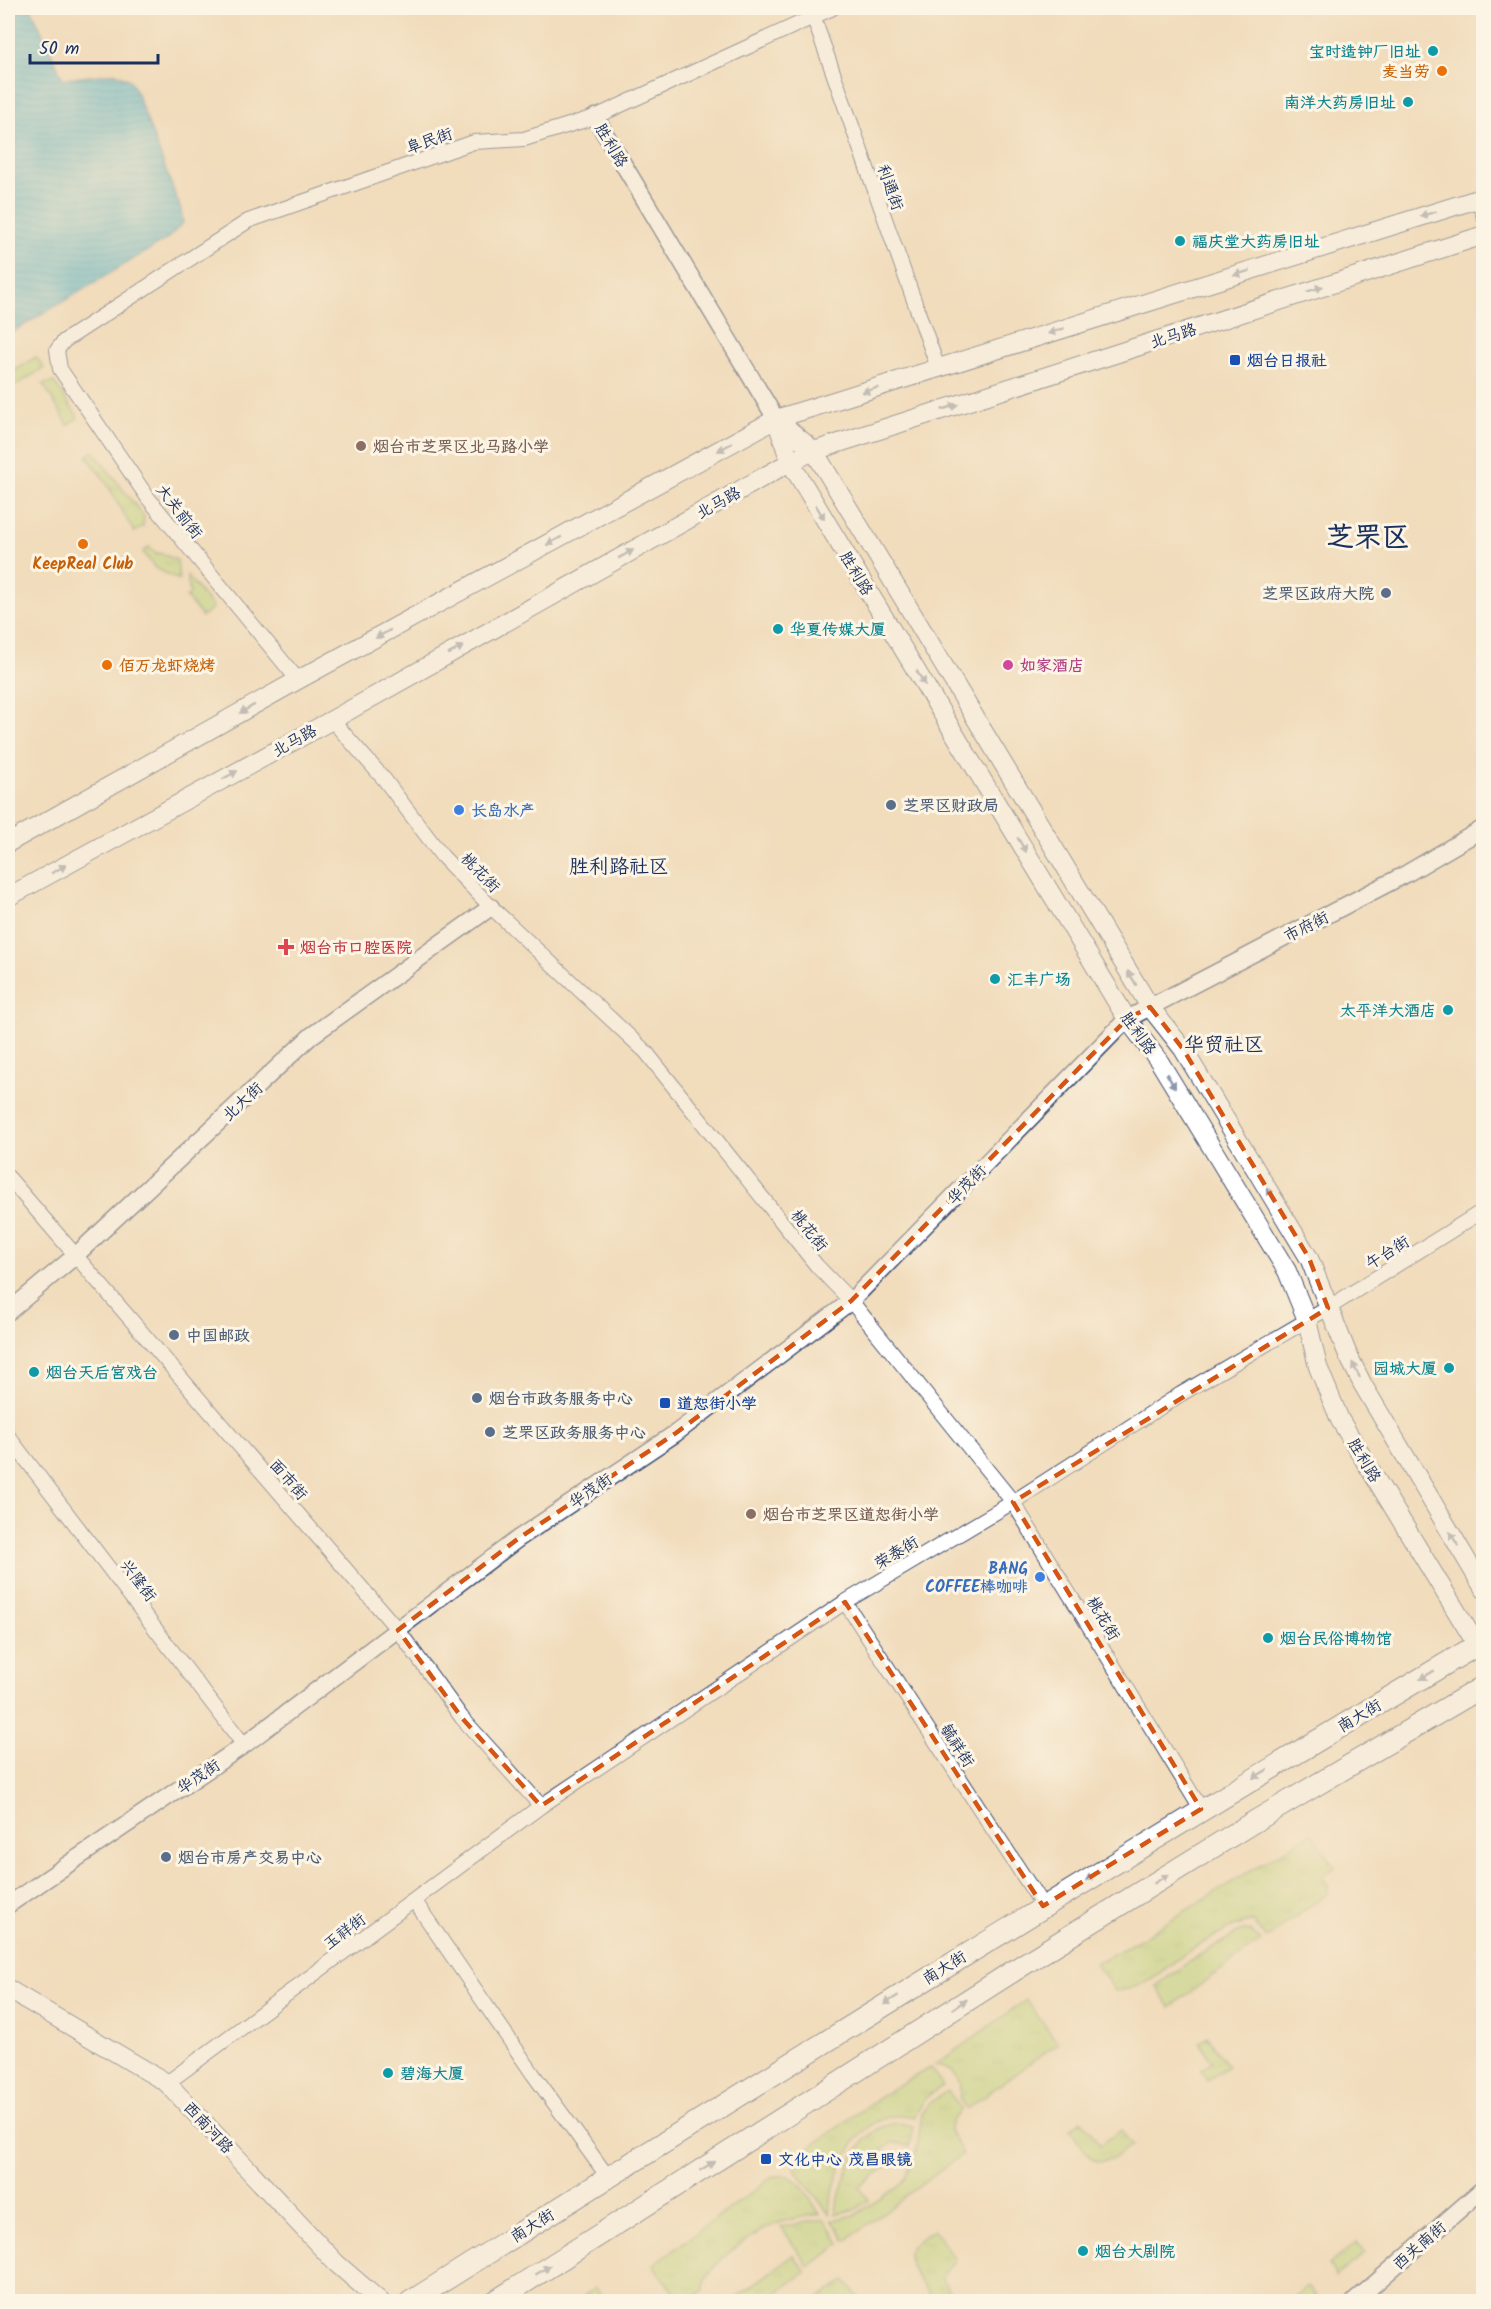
<svg xmlns="http://www.w3.org/2000/svg" width="1491" height="2309" font-family="Kalam,'LXGW WenKai TC',sans-serif">
<style>
.grass{fill:url(#grass-tufts);stroke:#6a836e;stroke-width:1.5}
.water{fill:url(#water-rules);stroke:#39759a;stroke-width:1.5}
.lines{fill:none;stroke-linecap:round;stroke-linejoin:round}
.minor-casing{stroke:#3b496c;stroke-width:16}
.tertiary-casing{stroke:#3b496c;stroke-width:19}
.secondary-casing{stroke:#3b496c;stroke-width:20}
.primary-casing{stroke:#3b496c;stroke-width:23}
.minor{stroke:#fff;stroke-width:14}
.tertiary{stroke:#fff;stroke-width:16}
.secondary{stroke:#fff;stroke-width:18}
.primary{stroke:#fff;stroke-width:21}
.oneway{fill:#8d97ae}
.marked{fill:none;stroke:#d45514;stroke-width:4.5;stroke-dasharray:12 8;stroke-linejoin:round}
.culture-dot{fill:#0f9aa8;stroke:#fcf5e5;stroke-width:2}
.food-dot{fill:#e8710a;stroke:#fcf5e5;stroke-width:2}
.transit-dot{fill:#1a4fb4;stroke:#fcf5e5;stroke-width:2}
.education-dot{fill:#8d6e63;stroke:#fcf5e5;stroke-width:2}
.service-dot{fill:#5c6f8a;stroke:#fcf5e5;stroke-width:2}
.hotel-dot{fill:#d1479c;stroke:#fcf5e5;stroke-width:2}
.shop-dot{fill:#3f7fe0;stroke:#fcf5e5;stroke-width:2}
.health-dot{fill:#e0444e;stroke:#fcf5e5;stroke-width:2}
.labels{text-anchor:middle;stroke-width:6;stroke-linejoin:round;paint-order:stroke}
.culture-label{font-size:16px;font-weight:bold;fill:#0d838f;stroke:#fcf5e5;text-anchor:start}
.food-label{font-size:16px;font-weight:bold;fill:#c56008;stroke:#fcf5e5;text-anchor:end}
.street-label{font-size:16px;fill:#1b2f5e;stroke:#fcf5e5}
.transit-label{font-size:16px;font-weight:bold;fill:#164399;stroke:#fcf5e5;text-anchor:start}
.education-label{font-size:16px;font-weight:bold;fill:#785e54;stroke:#fcf5e5;text-anchor:start}
.service-label{font-size:16px;font-weight:bold;fill:#4e5e75;stroke:#fcf5e5;text-anchor:start}
.hotel-label{font-size:16px;font-weight:bold;fill:#b23c85;stroke:#fcf5e5;text-anchor:start}
.shop-label{font-size:16px;font-weight:bold;fill:#366cbe;stroke:#fcf5e5;text-anchor:start}
.health-label{font-size:16px;font-weight:bold;fill:#be3a42;stroke:#fcf5e5;text-anchor:start}
.quarter-label{font-size:20px;fill:#1b2f5e;stroke:#fcf5e5}
.town-label{font-size:28px;font-weight:bold;fill:#1b2f5e;stroke:#fcf5e5}
</style>
<defs>
<pattern id="grass-tufts" width="24" height="20" patternUnits="userSpaceOnUse" patternTransform="scale(1.5)"><rect width="24" height="20" fill="#b8d77e"/><path d="M3 7l-1-3M5 7V3M7 7l1-3M15 17l-1-3M17 17v-4M19 17l1-3" fill="none" stroke="#9eb96f"/></pattern>
<pattern id="water-rules" width="6" height="5" patternUnits="userSpaceOnUse" patternTransform="scale(1.5)"><rect width="6" height="5" fill="#57bbd6"/><path d="M0 2.5h6" fill="none" stroke="#4798b1"/></pattern>
</defs>
<rect width="100%" height="100%" fill="#fcf5e5"/>
<filter id="ink" filterUnits="userSpaceOnUse"><feTurbulence type="fractalNoise" baseFrequency=".0167" numOctaves="2"/><feDisplacementMap in="SourceGraphic" scale="12" xChannelSelector="R" yChannelSelector="G"/><feConvolveMatrix kernelMatrix="1 2 1 2 8 2 1 2 1" color-interpolation-filters="sRGB"/></filter>
<filter id="wash" filterUnits="userSpaceOnUse"><feTurbulence type="fractalNoise" baseFrequency=".008" numOctaves="4" result="noise"/><feDisplacementMap in="SourceGraphic" scale="24" xChannelSelector="R" yChannelSelector="G"/><feGaussianBlur stdDeviation="1.35" result="paint"/><feColorMatrix in="noise" values="0 0 0 0 0 0 0 0 0 0 0 0 0 0 0 0 0 1.4 0 .05"/><feComposite in="paint" operator="in"/></filter>
<g filter="url(#wash)">
<rect width="100%" height="100%" fill="#f1dcbc"/>
<path class="grass" d="M36 357 44 368 8 390V375Z
M54 382 78 417 68 425 43 384Z
M93 451 144 516 143 526 134 532 104 479 87 456Z
M149 547 157 555 159 553 177 560 179 580 155 568 143 552Z
M187 576 213 608 202 617 186 597 190 594Z
M1312 1833 1335 1867 1322 1877 1328 1885V1893L1267 1938 1253 1922 1244 1923C1225 1930 1206 1941 1189 1951 1167 1966 1143 1991 1115 1991L1095 1963 1125 1948Z
M1243 1930 1251 1931 1261 1941 1170 2007 1156 1986 1196 1957Z
M1026 2000 1058 2043 966 2109 959 2098C963 2079 954 2067 935 2065Z
M1208 2037 1228 2066 1208 2080 1201 2070 1212 2061 1200 2042Z
M930 2068 943 2085 924 2099 915 2117C858 2105 835 2171 829 2214L795 2169V2158L893 2088Z
M947 2091 961 2109 952 2121 949 2130 963 2154 846 2240 832 2220 855 2215 898 2187 905 2179 917 2148 922 2114 929 2104Z
M1082 2120 1100 2145 1121 2130 1132 2145C1093 2173 1096 2165 1070 2129Z
M899 2123 913 2126 910 2146 893 2142 879 2153 887 2166 859 2187 869 2200 856 2209 835 2214C844 2178 854 2127 899 2123Z
M783 2175C800 2176 811 2201 820 2214 806 2217 791 2218 778 2223 757 2230 702 2266 704 2290L688 2301H680L653 2265 771 2178Z
M824 2219 841 2244 809 2267 781 2227Z
M934 2230 955 2260 943 2273 942 2280 951 2293 940 2301H935C927 2291 900 2259 910 2247 916 2241 926 2235 934 2230Z
M1357 2242 1365 2253 1336 2277 1328 2265Z
M794 2255 806 2272 765 2301H731Z
M845 2280 861 2301H815Z
M1308 2286 1316 2297 1311 2301H1289Z
M595 2288 605 2301H576Z"/>
<path class="water" d="M8 8H31L63 79 116 73 130 80 136 91 181 210 183 223 167 239 8 335Z"/>
</g>
<g filter="url(#ink)">
<g class="lines">
<g class="minor-casing">
<path id="minor" d="M813 16 938 368
M1478 198 1484 217
M298 680 148 498 60 369 57 350 64 341 248 221 474 142 524 139 595 117 833 8
M332 720 384 779 442 856 491 907 646 1052 817 1266 851 1301 1013 1502 1201 1809
M8 1177 398 1630 462 1718 541 1806
M8 1436 244 1745
M845 1602 1043 1906
M414 1900 533 2074 608 2177
M167 2083 541 1806 845 1602 1013 1502 1181 1394 1328 1308 1484 1210"/>
</g>
<g class="tertiary-casing">
<path id="tertiary" d="M595 117 776 419
M8 1312 75 1256 311 1036 491 907
M8 1905 244 1745 519 1538 676 1433 851 1301 1127 1019 1406 874 1484 828
M1354 2302 1484 2188"/>
</g>
<g class="secondary-casing">
<path id="secondary" d="M776 419 790 462 1127 1019 1159 1061 1287 1271 1307 1320 1318 1367 1340 1420 1477 1645
M776 419 814 451 1150 1007 1183 1049 1309 1258 1348 1355 1363 1385 1484 1589
M8 843 298 680 776 419 1484 197
M8 897 332 720 790 462 814 451 1484 235
M8 1989 167 2083 336 2263 381 2302"/>
</g>
<g class="primary-casing">
<path id="primary" d="M410 2302C766 2078 1122 1856 1484 1641
M494 2302 1026 1963 1252 1823 1484 1686"/>
</g>
<use href="#minor" class="minor"/>
<use href="#tertiary" class="tertiary"/>
<use href="#secondary" class="secondary"/>
<use href="#primary" class="primary"/>
</g>
<defs><path id="oneway-solid" d="M-6-.8H1V-3.2L6.5 0L1 3.2V.8H-6Z" transform="scale(1.5)"/></defs>
<g class="oneway">
<use href="#oneway-solid" transform="translate(1428 214) rotate(163)"/>
<use href="#oneway-solid" transform="translate(1242 273) rotate(163)"/>
<use href="#oneway-solid" transform="translate(1315 289) rotate(-18)"/>
<use href="#oneway-solid" transform="translate(1056 331) rotate(162)"/>
<use href="#oneway-solid" transform="translate(870 390) rotate(163)"/>
<use href="#oneway-solid" transform="translate(950 407) rotate(-18)"/>
<use href="#oneway-solid" transform="translate(725 447) rotate(151)"/>
<use href="#oneway-solid" transform="translate(820 512) rotate(59)"/>
<use href="#oneway-solid" transform="translate(554 541) rotate(151)"/>
<use href="#oneway-solid" transform="translate(626 554) rotate(-29)"/>
<use href="#oneway-solid" transform="translate(383 634) rotate(151)"/>
<use href="#oneway-solid" transform="translate(456 650) rotate(-29)"/>
<use href="#oneway-solid" transform="translate(921 678) rotate(59)"/>
<use href="#oneway-solid" transform="translate(247 709) rotate(151)"/>
<use href="#oneway-solid" transform="translate(230 775) rotate(-29)"/>
<use href="#oneway-solid" transform="translate(1022 845) rotate(59)"/>
<use href="#oneway-solid" transform="translate(59 869) rotate(-29)"/>
<use href="#oneway-solid" transform="translate(1132 978) rotate(-121)"/>
<use href="#oneway-solid" transform="translate(1171 1081) rotate(59)"/>
<use href="#oneway-solid" transform="translate(1271 1195) rotate(-121)"/>
<use href="#oneway-solid" transform="translate(1356 1370) rotate(-117)"/>
<use href="#oneway-solid" transform="translate(1454 1539) rotate(-121)"/>
<use href="#oneway-solid" transform="translate(1427 1675) rotate(149)"/>
<use href="#oneway-solid" transform="translate(1260 1774) rotate(149)"/>
<use href="#oneway-solid" transform="translate(1093 1876) rotate(148)"/>
<use href="#oneway-solid" transform="translate(1161 1879) rotate(-32)"/>
<use href="#oneway-solid" transform="translate(891 2000) rotate(148)"/>
<use href="#oneway-solid" transform="translate(960 2004) rotate(-33)"/>
<use href="#oneway-solid" transform="translate(707 2166) rotate(-32)"/>
<use href="#oneway-solid" transform="translate(543 2270) rotate(-32)"/>
</g>
</g>
<path d="M0 0H1491V2309H0ZM1150 1007 1183 1049 1309 1258 1328 1308 1013 1502 1201 1809 1043 1906 845 1602 541 1806 462 1718 398 1630 519 1538 676 1433 851 1301 1127 1019Z" fill="#f1dcbc" fill-opacity=".55" fill-rule="evenodd"/>
<path class="marked" d="M1150 1007 1183 1049 1309 1258 1328 1308 1013 1502 1201 1809 1043 1906 845 1602 541 1806 462 1718 398 1630 519 1538 676 1433 851 1301 1127 1019Z"/>
<g class="culture-dot">
<circle cx="1433" cy="51" r="6"/>
<circle cx="1408" cy="102" r="6"/>
<circle cx="1180" cy="241" r="6"/>
<circle cx="778" cy="629" r="6"/>
<circle cx="995" cy="979" r="6"/>
<circle cx="1448" cy="1010" r="6"/>
<circle cx="1449" cy="1368" r="6"/>
<circle cx="34" cy="1372" r="6"/>
<circle cx="1268" cy="1638" r="6"/>
<circle cx="388" cy="2073" r="6"/>
<circle cx="1083" cy="2251" r="6"/>
</g>
<g class="food-dot">
<circle cx="1442" cy="71" r="6"/>
<circle cx="83" cy="544" r="6"/>
<circle cx="107" cy="665" r="6"/>
</g>
<g class="transit-dot">
<rect x="1229" y="354" width="12" height="12" rx="3"/>
<rect x="659" y="1397" width="12" height="12" rx="3"/>
<rect x="760" y="2153" width="12" height="12" rx="3"/>
</g>
<g class="education-dot">
<circle cx="361" cy="446" r="6"/>
<circle cx="751" cy="1514" r="6"/>
</g>
<g class="service-dot">
<circle cx="1386" cy="593" r="6"/>
<circle cx="891" cy="805" r="6"/>
<circle cx="174" cy="1335" r="6"/>
<circle cx="477" cy="1398" r="6"/>
<circle cx="490" cy="1432" r="6"/>
<circle cx="166" cy="1857" r="6"/>
</g>
<circle class="hotel-dot" cx="1008" cy="665" r="6"/>
<g class="shop-dot">
<circle cx="459" cy="810" r="6"/>
<circle cx="1040" cy="1577" r="6"/>
</g>
<path class="health-dot" d="M283 938h6v6h6v6h-6v6h-6v-6h-6v-6h6z"/>
<g class="labels">
<g class="culture-label">
<text x="1421" y="57" text-anchor="end">宝时造钟厂旧址</text>
<text x="1396" y="108" text-anchor="end">南洋大药房旧址</text>
<text x="1192" y="247">福庆堂大药房旧址</text>
<text x="790" y="635">华夏传媒大厦</text>
<text x="1007" y="985">汇丰广场</text>
<text x="1436" y="1016" text-anchor="end">太平洋大酒店</text>
<text x="1437" y="1374" text-anchor="end">园城大厦</text>
<text x="46" y="1378">烟台天后宫戏台</text>
<text x="1280" y="1644">烟台民俗博物馆</text>
<text x="400" y="2079">碧海大厦</text>
<text x="1095" y="2257">烟台大剧院</text>
</g>
<g class="food-label">
<text x="1430" y="77">麦当劳</text>
<text x="83" y="569" text-anchor="middle">KeepReal Club</text>
<text x="119" y="671" text-anchor="start">佰万龙虾烧烤</text>
</g>
<g class="street-label">
<text transform="translate(429 140) rotate(-19)" y="6">阜民街</text>
<text transform="translate(612 145) rotate(59)" y="6">胜利路</text>
<text transform="translate(891 187) rotate(70)" y="6">利通街</text>
<text transform="translate(1173 335) rotate(-18)" y="6">北马路</text>
<text transform="translate(718 502) rotate(-29)" y="6">北马路</text>
<text transform="translate(180 511) rotate(52)" y="6">大关前街</text>
<text transform="translate(857 573) rotate(59)" y="6">胜利路</text>
<text transform="translate(294 740) rotate(-29)" y="6">北马路</text>
<text transform="translate(481 872) rotate(46)" y="6">桃花街</text>
<text transform="translate(1306 926) rotate(-27)" y="6">市府街</text>
<text transform="translate(1139 1033) rotate(54)" y="6">胜利路</text>
<text transform="translate(242 1101) rotate(-43)" y="6">北大街</text>
<text transform="translate(966 1184) rotate(-46)" y="6">华茂街</text>
<text transform="translate(810 1230) rotate(51)" y="6">桃花街</text>
<text transform="translate(1387 1252) rotate(-32)" y="6">午台街</text>
<text transform="translate(1365 1460) rotate(59)" y="6">胜利路</text>
<text transform="translate(289 1479) rotate(49)" y="6">面市街</text>
<text transform="translate(590 1490) rotate(-34)" y="6">华茂街</text>
<text transform="translate(896 1552) rotate(-31)" y="6">荣泰街</text>
<text transform="translate(139 1580) rotate(53)" y="6">兴隆街</text>
<text transform="translate(1104 1618) rotate(59)" y="6">桃花街</text>
<text transform="translate(1359 1715) rotate(-31)" y="6">南大街</text>
<text transform="translate(958 1745) rotate(57)" y="6">毓祥街</text>
<text transform="translate(198 1776) rotate(-34)" y="6">华茂街</text>
<text transform="translate(344 1931) rotate(-37)" y="6">玉祥街</text>
<text transform="translate(944 1967) rotate(-32)" y="6">南大街</text>
<text transform="translate(209 2127) rotate(47)" y="6">西南河路</text>
<text transform="translate(532 2225) rotate(-32)" y="6">南大街</text>
<text transform="translate(1419 2245) rotate(-41)" y="6">西关南街</text>
</g>
<g class="transit-label">
<text x="1247" y="366">烟台日报社</text>
<text x="677" y="1409">道恕街小学</text>
<text x="778" y="2165">文化中心 茂昌眼镜</text>
</g>
<g class="education-label">
<text x="373" y="452">烟台市芝罘区北马路小学</text>
<text x="763" y="1520">烟台市芝罘区道恕街小学</text>
</g>
<g class="service-label">
<text x="1374" y="599" text-anchor="end">芝罘区政府大院</text>
<text x="903" y="811">芝罘区财政局</text>
<text x="186" y="1341">中国邮政</text>
<text x="489" y="1404">烟台市政务服务中心</text>
<text x="502" y="1438">芝罘区政务服务中心</text>
<text x="178" y="1863">烟台市房产交易中心</text>
</g>
<g class="hotel-label">
<text x="1020" y="671">如家酒店</text>
</g>
<g class="shop-label">
<text x="471" y="816">长岛水产</text>
<text x="1028" y="1574" text-anchor="end">BANG<tspan x="1028" dy="18">COFFEE棒咖啡</tspan></text>
</g>
<g class="health-label">
<text x="300" y="953">烟台市口腔医院</text>
</g>
<g class="quarter-label">
<text x="619" y="873">胜利路社区</text>
<text x="1224" y="1051">华贸社区</text>
</g>
<g class="town-label">
<text x="1368" y="546">芝罘区</text>
</g>
</g>
<rect width="1491" height="2309" fill="none" stroke="#fcf5e5" stroke-width="30"/>
<path d="M30 54v9h128v-9" fill="none" stroke="#1b2f5e" stroke-width="3"/>
<text x="39" y="54" font-size="18" fill="#1b2f5e" stroke="#fcf5e5" stroke-width="4.5" paint-order="stroke">50 m</text>
</svg>
